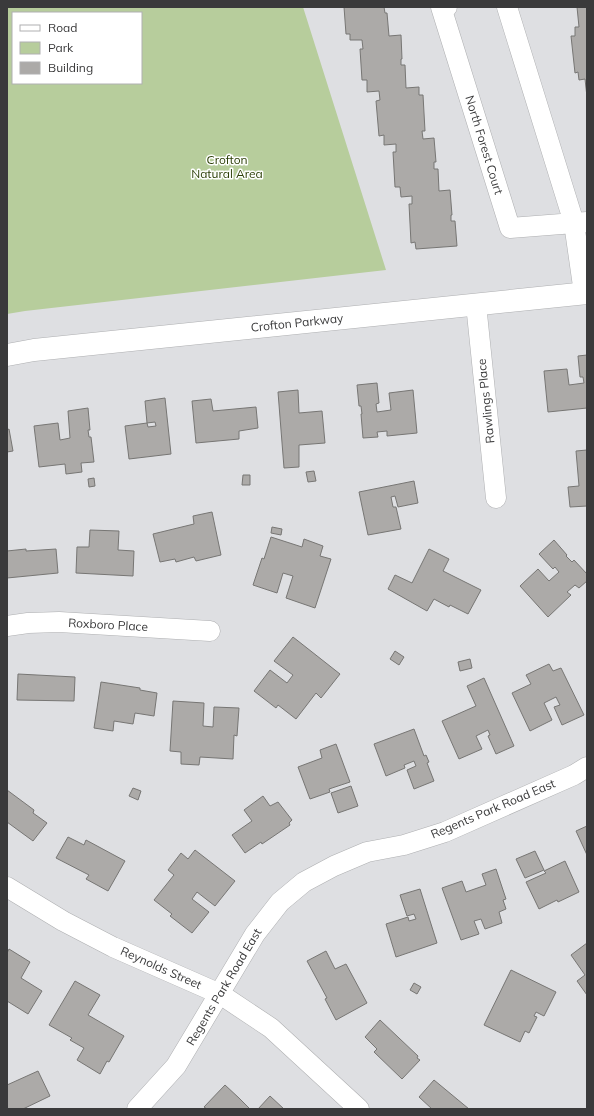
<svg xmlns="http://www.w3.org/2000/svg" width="594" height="1116" font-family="Mulish,sans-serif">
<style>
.green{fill:#b7cd9c;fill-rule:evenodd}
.building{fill:#acaaa8;stroke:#777674}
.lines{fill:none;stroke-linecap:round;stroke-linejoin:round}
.minor-casing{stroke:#aeafb1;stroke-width:21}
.tertiary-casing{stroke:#aeafb1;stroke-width:23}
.minor{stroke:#fff;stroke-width:20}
.tertiary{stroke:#fff;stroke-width:22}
.labels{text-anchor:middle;stroke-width:3;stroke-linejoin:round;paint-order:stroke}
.street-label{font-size:12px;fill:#3a3a3b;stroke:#fff}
.park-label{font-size:12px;fill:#2c3f07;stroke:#fff}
</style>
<rect width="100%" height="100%" fill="#dedfe2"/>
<path class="green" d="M7 7H303L386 270 25 311 7 314ZM13 13H141V83H13Z"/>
<path class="building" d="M344 7H384L385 13H387L389 36 401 35 402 59H401V65H405L406 88 419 87V95H423L425 131H422L423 139 434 138 436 162H434V169H438L439 191 450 190 452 215H451V221H455L457 246 416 249 415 242 411 243 409 204H412V196L401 197 400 187H395L393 152H396V144L384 145V135L379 136 376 101 380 100 379 91 367 92V80H362L360 49H363L362 40H350V34H346Z
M577 7H587V97L585 79 579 80 578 72 575 73 571 36H575V27H579Z
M587 355V408L548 412 544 371 567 369 569 385 584 383 583 377H580L578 356Z
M377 383 379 403 376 404 377 412 391 410 389 393 413 390 417 433 387 436V431L377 432 378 437 363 438 361 414H362L361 406H359L357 385Z
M298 390 299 413 322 411 325 443 299 445V467L284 468 278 392Z
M165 398 171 454 129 459 125 426 147 423 148 427 156 426 155 422 147 423 145 401Z
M211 399 213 411 256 407 258 428 239 431V439L196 443 192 401Z
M88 408 90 430H88L89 437H91L94 462 81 463 82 472 66 474 65 464 39 467 34 426 58 423 60 440 70 438 68 411Z
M9 429 13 451 7 452V430Z
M587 450V506L570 507 568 487 579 486 576 451Z
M314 471 316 481 308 482 306 472Z
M243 475H250V485H242Z
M94 478 95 486 89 487 88 479Z
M414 481 418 503 398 507 395 496 391 497 393 507H396L401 529 368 535 359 492Z
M212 512 221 555 196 561 194 557 176 562 175 559 160 562 153 534 194 524 193 516Z
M272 527 282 529 281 535 271 533Z
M90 530 119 531 118 550 134 551 133 576 76 573 77 547H89Z
M271 537 302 547 304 539 323 546 320 556 331 559 315 608 286 598 293 576 283 573 277 593 253 585 262 558 264 559Z
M554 540 567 555 566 556 572 562 574 560 587 574V581L579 588 575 585 567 592 571 595 548 617 520 586 538 569 549 581 559 572 555 567 553 569 539 554Z
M26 549V551L56 549 58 573 7 578V551Z
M429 549 449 559 443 571 481 590 468 614 450 605 449 607 434 599 427 611 388 589 395 575 412 583Z
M293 637 340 674 321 698 316 693 296 719 278 705 276 708 254 691 270 670 287 683 293 675 274 661Z
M395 651 404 657 399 665 390 659Z
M470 659 472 668 460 671 458 662Z
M549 664 553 671 561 668 584 715 562 725 554 707 560 705 556 697 544 703 552 720 530 731 512 693 531 684 526 675Z
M18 674 75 677 74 701 17 700Z
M484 678 514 746 496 754 488 736 490 735 488 730 476 736 482 749 459 759 442 721 476 706 467 686Z
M101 682 140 688V690L157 693 154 716 135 713 133 724 114 721 113 731 94 728Z
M173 701 204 703 203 726 213 727 214 707 239 708 237 736 234 735 233 759 200 757 199 765 181 764V752L170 751Z
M414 729 424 756 426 755 429 762 427 763 434 781 414 789 407 770 416 766 414 761 404 765 405 768 386 776 374 744Z
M336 744 350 782 329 789 330 792 310 799 298 767 322 758 320 750Z
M351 786 358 806 338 813 331 793Z
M133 788 141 791 138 800 129 796Z
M7 790 34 810 33 813 47 823 33 841 7 822Z
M263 796 270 806 278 802 292 820 289 823 290 825 262 844 261 842 245 853 232 835 252 821 244 810Z
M587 826V855L576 831Z
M68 837 84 845 86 840 125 861 108 891 86 879 89 875 56 858Z
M195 850 235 881 215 906 197 892 192 899 209 912 192 933 170 916 172 914 154 900 174 875 168 870 181 853 188 859Z
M535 851 544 870 525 878 516 859Z
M565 861 579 892 558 902 557 900 539 909 526 882 546 873 544 871Z
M496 869 506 899 503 900 506 909 499 912 502 923 485 929 481 919 474 921 479 934 461 940 442 888 462 881 466 892 486 885 482 874Z
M420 889 437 943 396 957 386 924 408 917 409 921 416 919 414 914 407 916 400 895Z
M587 943V995L577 981 585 975 571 955Z
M9 949 30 962 21 978 42 991 28 1014 7 1001V953Z
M326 951 335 969 346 964 367 1003 336 1020 325 999 327 998 307 961Z
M511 970 556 992 544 1016 536 1012 534 1016 537 1017 529 1033 525 1031 520 1042 484 1025Z
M75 981 100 995 88 1015 124 1036 109 1062 107 1061 100 1074 77 1060 84 1048 70 1040 72 1038 49 1025Z
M414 983 421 987 417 994 410 990Z
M380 1020 418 1056 417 1058 420 1060 402 1079 374 1052 377 1049 365 1037Z
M38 1071 50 1096 23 1109H7V1085Z
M434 1080 469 1109H432L419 1097Z
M225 1085 239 1098 250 1109H207L204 1107Z
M270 1096 284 1109H258Z"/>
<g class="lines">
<g class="minor-casing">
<path id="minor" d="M447 7H441L510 228 587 222
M507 7 574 223 584 293
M476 304 496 498
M7 626 28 623 59 622 210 631
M7 887 63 921 113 947 220 994 271 1028 359 1109
M137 1109 176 1066 255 934 280 902 304 882 334 866 367 852 404 845 445 832 574 775 587 767"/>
</g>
<g class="tertiary-casing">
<path id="tertiary" d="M7 355 34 350 587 293"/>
</g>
<use href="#minor" class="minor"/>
<use href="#tertiary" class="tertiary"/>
</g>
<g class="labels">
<g class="street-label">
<text transform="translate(484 145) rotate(73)" y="4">North Forest Court</text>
<text transform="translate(297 323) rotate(-6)" y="4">Crofton Parkway</text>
<text transform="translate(486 401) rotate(-96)" y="4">Rawlings Place</text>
<text transform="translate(108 625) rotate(3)" y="4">Roxboro Place</text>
<text transform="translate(493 809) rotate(-23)" y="4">Regents Park Road East</text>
<text transform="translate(161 968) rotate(24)" y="4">Reynolds Street</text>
<text transform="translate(224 987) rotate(-59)" y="4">Regents Park Road East</text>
</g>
<g class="park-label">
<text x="227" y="164">Crofton<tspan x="227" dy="14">Natural Area</tspan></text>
</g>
</g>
<rect width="594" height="1116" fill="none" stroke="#3a3a3b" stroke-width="16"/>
<rect x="12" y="12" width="130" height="72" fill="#ffffff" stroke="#b0b0b1"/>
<rect x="20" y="25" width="20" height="6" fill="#ffffff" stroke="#b0b0b1"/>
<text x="48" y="32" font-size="12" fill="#3a3a3b">Road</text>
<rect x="20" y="42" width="20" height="12" fill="#b7cd9c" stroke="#b0b0b1"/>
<text x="48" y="52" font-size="12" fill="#3a3a3b">Park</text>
<rect x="20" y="62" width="20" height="12" fill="#acaaa8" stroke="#b0b0b1"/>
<text x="48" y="72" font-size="12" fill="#3a3a3b">Building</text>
</svg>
